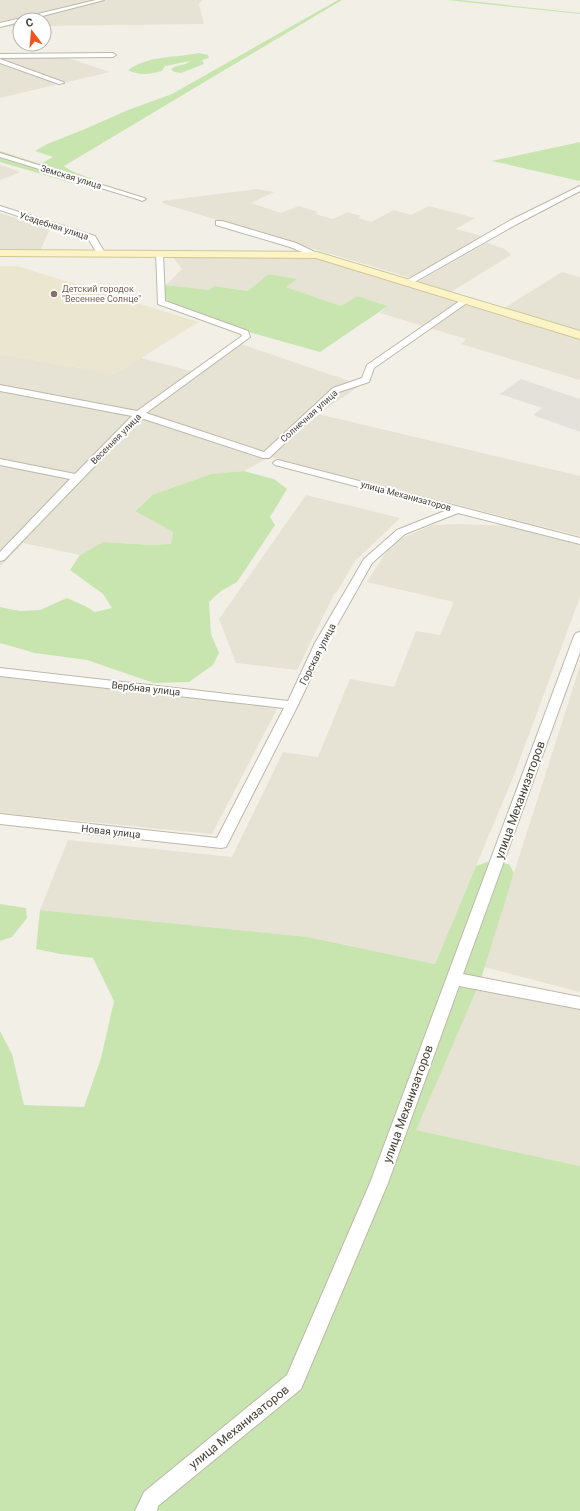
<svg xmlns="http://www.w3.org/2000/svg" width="580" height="1511" font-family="Roboto,sans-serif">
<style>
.residential{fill:#e6e2d4}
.industrial{fill:#e4e1db}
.education{fill:#ebe6d0}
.green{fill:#c8e5b0}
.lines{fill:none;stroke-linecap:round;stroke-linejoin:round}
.street-casing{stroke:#bdb8a9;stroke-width:2}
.secondary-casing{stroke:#d0c798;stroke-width:2}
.street{fill:#fff;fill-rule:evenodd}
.secondary{fill:#fcf4c6;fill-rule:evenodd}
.education-dot{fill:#8d6e63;stroke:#fff;stroke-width:1.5}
.labels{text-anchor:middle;stroke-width:4;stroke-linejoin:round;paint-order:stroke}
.far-street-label{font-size:9px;fill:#454036;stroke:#fff}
.far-education-label{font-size:9px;fill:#785e54;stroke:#fff;text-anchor:start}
.street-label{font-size:10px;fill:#454036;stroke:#fff}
.near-street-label{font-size:12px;fill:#454036;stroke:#fff}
</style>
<rect width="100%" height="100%" fill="#f2f0e6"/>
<path class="residential" d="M0 0H203L199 4 204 24 44 26V20H20V26L0 27Z
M62 56 110 72 0 98V57Z
M0 165 21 172 0 180Z
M257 189 274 192 251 203 281 213 299 206 318 212 315 214 333 219 347 212 361 216 358 218 371 222 394 210 411 215 429 206 475 218 456 229 481 236 462 247 464 249 411 278 164 204 162 201Z
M0 213 50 229 40 251 0 250Z
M487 243 505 249 511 255 451 292 417 282Z
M171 255 318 257 580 339V380L461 344 466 339 380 313 388 306 357 296 341 306 286 287 296 279 268 274 248 291 214 286 209 290 166 285 182 269Z
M562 272 580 277V331L504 308Z
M235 342 361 385 318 414 580 476V536L270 457 244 471 211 474 152 495 135 510 173 532 171 544 151 545 103 542 80 555 23 543 0 567V354L115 374 141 358 191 371Z
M306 495 400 518 355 561 337 592 334 594 297 670 236 663 219 619Z
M459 524 507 526 580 545V597L512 780 435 964 308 937 40 910 68 840 232 857 283 752 318 757 350 679 394 687 416 631 440 635 454 602 367 582 386 552 402 538 433 525Z
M580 666V992L484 967Z
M0 669 277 709 212 834 0 813Z
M480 982 580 1004V1166L415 1130Z"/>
<path class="industrial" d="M521 379 580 399V432L533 415 542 408 500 394Z"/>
<path class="education" d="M0 266H17L199 322 115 374 0 354Z"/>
<path class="green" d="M338 0H342L64 166C74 174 88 176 99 182L90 186 79 185 0 162V151L40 164 53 157 35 151 47 144 85 129 128 110 172 94Z
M447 0H461L580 13V14Z
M199 53 208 55 209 58 202 60 204 64 181 73 174 72 171 69C177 64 185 66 190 61L165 66 162 71C152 74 138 76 128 70 150 55 174 58 199 53Z
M580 142V181L492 161Z
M268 274 297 279 286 287 341 306 357 296 388 306 320 352 252 333 168 303 163 290 166 285 209 290 214 286 248 291Z
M244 471 274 479 287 489 270 517 275 525 237 582 221 591 209 602 211 634 219 653 213 665 189 682 154 683 87 660 35 653 0 643V607L20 611 40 610 67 598 85 606 95 612 112 608 103 594 70 570 80 555 103 542 151 545 171 544 173 532 135 511 152 495 211 474Z
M487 862 509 864 514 873 480 982 416 1130 580 1166V1511H0V1031L12 1054 24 1105 84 1107 101 1058 114 1001 93 958 60 954 36 949 40 910 308 937 435 964 476 866Z
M0 904 26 908 27 918 12 937 0 941Z"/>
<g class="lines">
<g class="street-casing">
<path id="street" d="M96 0H104L27 20H20V22L0 27V23Z
M0 54 113 53 116 55 113 57 0 58Z
M0 59 63 82 64 83 59 84 0 63Z
M0 153 144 198 146 199 142 201 140 200 0 157Z
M580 186V191L517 224 411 284H405L404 282 511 220Z
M0 206 95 236 105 253 104 255H98L89 240 0 210Z
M216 221H222L296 243 321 255 320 257H314L290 247 216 225Z
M156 251H162L163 253 165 301 248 331 250 337 146 413 264 452 333 388 362 378 367 365 464 298H470L471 300 374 368 369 382 339 392 269 458H263L141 418 4 560 0 561V552L70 479 0 465V459L75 474 132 416 0 391V385L137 411 242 336 241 334 158 304Z
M278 460 580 538V544L458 513 405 534 372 563 327 643 298 705 226 847 221 848 0 824V814L217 838 284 708 0 676V668L288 701 315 643 364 559 397 530 447 510 275 465 273 463 275 461Z
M580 632V652L463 974 580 997V1009L459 986 388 1183 301 1389 158 1506 157 1511H135L144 1492 287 1375 370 1183 574 636 576 633Z"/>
</g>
<g class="secondary-casing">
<path id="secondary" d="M0 250 317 252 580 331V339L316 258 0 256Z"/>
</g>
<use href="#street" class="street"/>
<use href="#secondary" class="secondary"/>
</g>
<circle class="education-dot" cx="54" cy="294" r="4"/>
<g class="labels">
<g class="far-street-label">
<text transform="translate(71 177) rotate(17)" y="3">Земская улица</text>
<text transform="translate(54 226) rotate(18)" y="3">Усадебная улица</text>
<text transform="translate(309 416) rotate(-42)" y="3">Солнечная улица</text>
<text transform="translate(116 439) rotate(-45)" y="3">Весенняя улица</text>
<text transform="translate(406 496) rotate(15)" y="3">улица Механизаторов</text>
</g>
<g class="far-education-label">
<text x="62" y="292">Детский городок<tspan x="62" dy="10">"Весеннее Солнце"</tspan></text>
</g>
<g class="street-label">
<text transform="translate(317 654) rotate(-63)" y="4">Горская улица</text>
<text transform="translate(146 688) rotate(6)" y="4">Вербная улица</text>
<text transform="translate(111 831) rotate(6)" y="4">Новая улица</text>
</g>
<g class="near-street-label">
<text transform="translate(520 800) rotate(-70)" y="4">улица Механизаторов</text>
<text transform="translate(408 1104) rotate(-70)" y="4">улица Механизаторов</text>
<text transform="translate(239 1427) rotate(-39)" y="4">улица Механизаторов</text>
</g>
</g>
<g transform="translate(32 32) rotate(344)"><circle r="19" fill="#ffffff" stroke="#b5b3af"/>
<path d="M0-3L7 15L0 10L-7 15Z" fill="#f0541f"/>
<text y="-6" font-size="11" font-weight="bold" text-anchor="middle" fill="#454036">С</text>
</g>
</svg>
